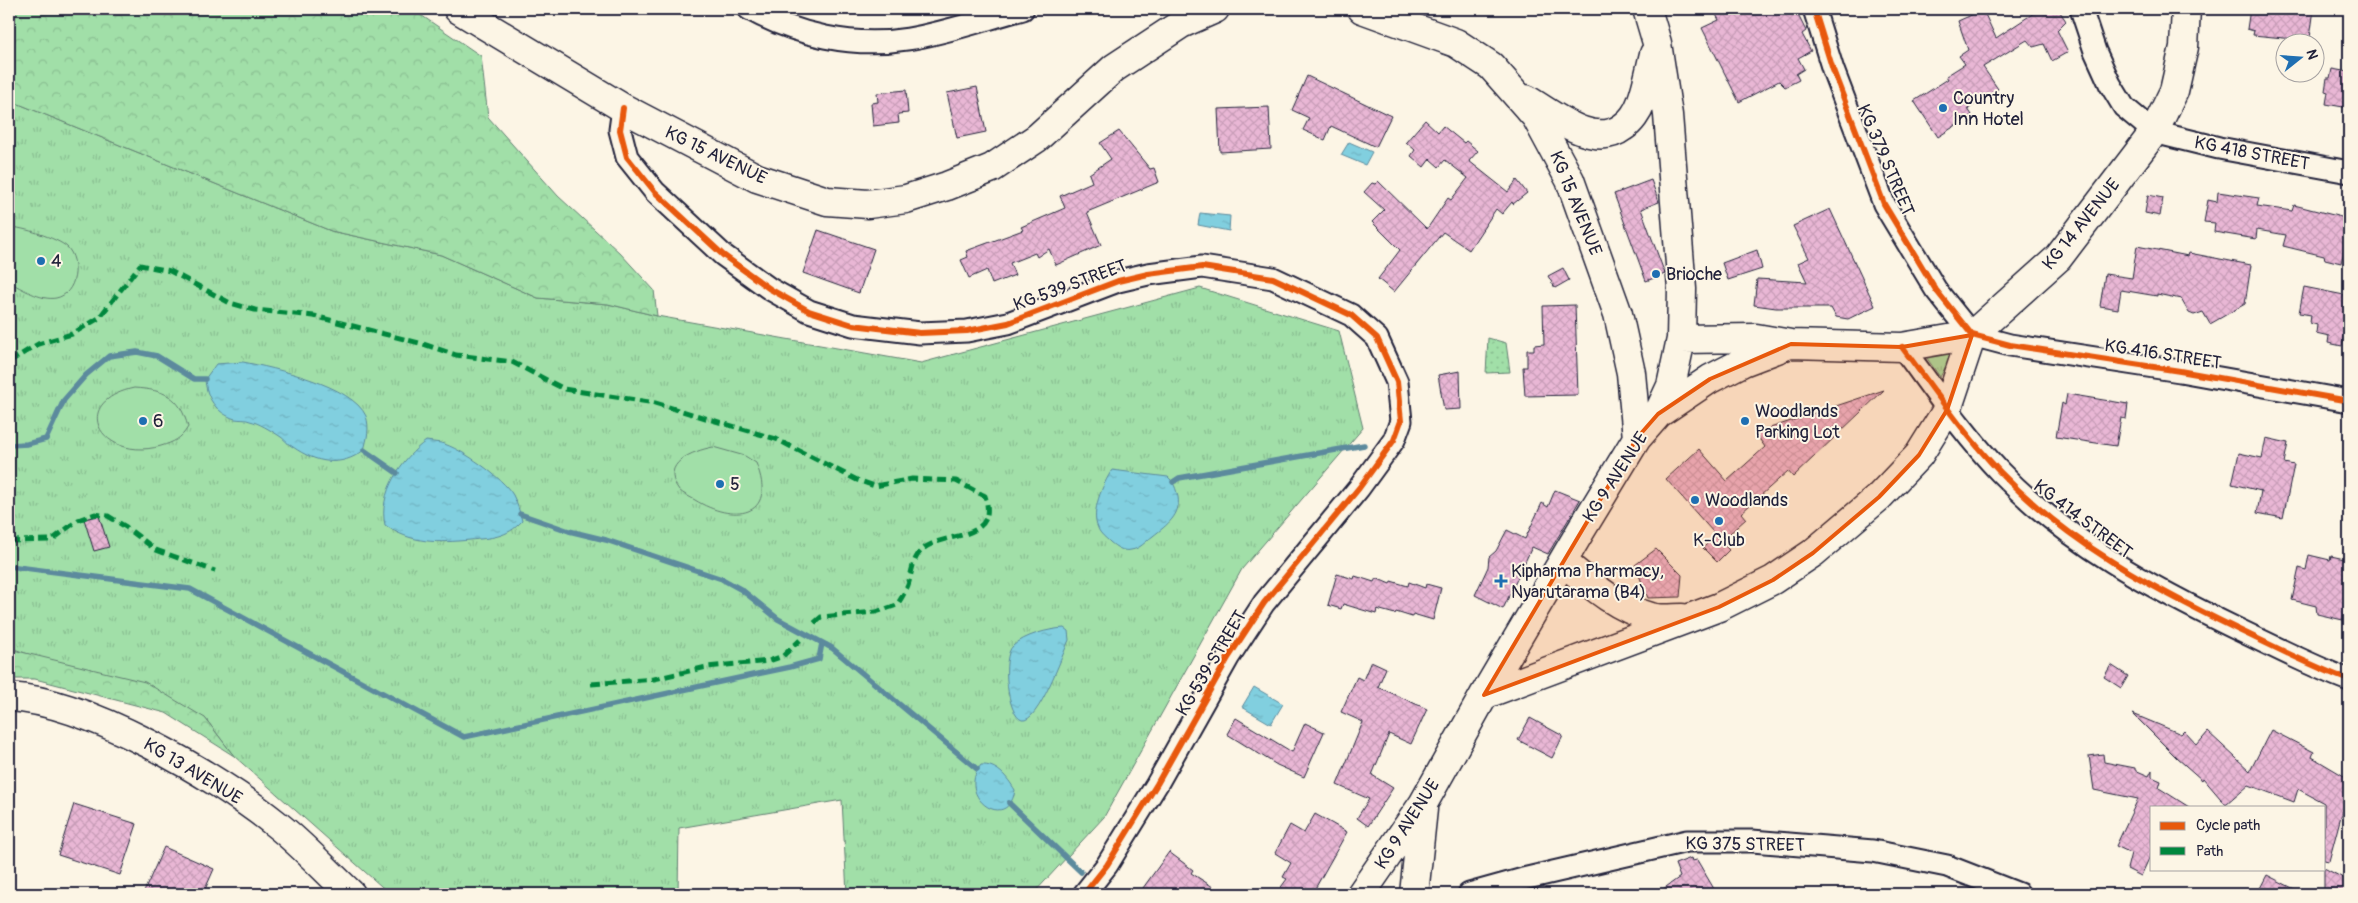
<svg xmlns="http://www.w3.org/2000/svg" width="2358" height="903" font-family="Pangolin,sans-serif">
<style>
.grass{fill:url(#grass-tufts);stroke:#628072}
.forest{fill:url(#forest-crowns);stroke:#628072}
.park{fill:url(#park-dots);stroke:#628072}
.pitch{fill:#a1dfa8;stroke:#628072}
.water{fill:url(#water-ripples);stroke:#5b8a9d}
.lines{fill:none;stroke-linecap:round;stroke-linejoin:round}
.stream{stroke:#5b8a9d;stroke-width:5.5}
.building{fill:url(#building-cross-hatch);stroke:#22223b}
.street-casing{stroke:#22223b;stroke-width:25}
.secondary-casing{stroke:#22223b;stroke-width:31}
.street{stroke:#fcf5e5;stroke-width:21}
.secondary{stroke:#fcf5e5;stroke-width:28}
.quiet{stroke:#00873e;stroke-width:5;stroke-dasharray:10 5;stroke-linecap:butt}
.cycleway-casing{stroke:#fcf5e5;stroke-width:9}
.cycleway{stroke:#e8590c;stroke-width:6}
.marked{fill:#e8590c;fill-opacity:0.2;stroke:#e8590c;stroke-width:4;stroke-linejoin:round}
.poi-dot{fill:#1f6fb2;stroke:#fcf5e5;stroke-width:2}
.labels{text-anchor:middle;stroke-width:4;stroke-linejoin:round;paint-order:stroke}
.poi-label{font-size:18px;fill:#22223b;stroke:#fcf5e5;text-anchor:start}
.street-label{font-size:18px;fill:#22223b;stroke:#fcf5e5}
</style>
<defs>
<pattern id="grass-tufts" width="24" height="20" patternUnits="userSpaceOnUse" patternTransform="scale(1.25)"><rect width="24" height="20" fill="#a1dfa8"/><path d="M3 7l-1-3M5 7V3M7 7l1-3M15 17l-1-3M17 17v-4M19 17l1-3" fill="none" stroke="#8abf92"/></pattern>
<pattern id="forest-crowns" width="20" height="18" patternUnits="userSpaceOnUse" patternTransform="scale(1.25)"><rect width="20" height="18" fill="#a1dfa8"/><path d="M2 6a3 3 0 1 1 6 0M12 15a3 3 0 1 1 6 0" fill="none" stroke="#8abf92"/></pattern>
<pattern id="park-dots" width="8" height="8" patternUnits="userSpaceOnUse" patternTransform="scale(1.25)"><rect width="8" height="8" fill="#a1dfa8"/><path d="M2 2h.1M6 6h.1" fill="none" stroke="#8abf92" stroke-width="1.8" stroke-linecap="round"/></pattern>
<pattern id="water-ripples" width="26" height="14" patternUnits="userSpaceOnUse" patternTransform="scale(1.25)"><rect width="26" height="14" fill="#81cfdf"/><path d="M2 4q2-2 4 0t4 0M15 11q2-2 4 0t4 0" fill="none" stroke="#6fb1c0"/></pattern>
<pattern id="building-cross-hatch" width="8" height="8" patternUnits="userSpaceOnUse" patternTransform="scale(1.25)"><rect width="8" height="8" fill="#e9b7d5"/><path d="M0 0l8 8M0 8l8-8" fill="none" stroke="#c89db8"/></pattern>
</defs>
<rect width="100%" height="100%" fill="#fcf5e5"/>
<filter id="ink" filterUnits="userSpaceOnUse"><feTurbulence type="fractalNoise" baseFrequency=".02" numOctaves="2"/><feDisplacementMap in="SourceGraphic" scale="10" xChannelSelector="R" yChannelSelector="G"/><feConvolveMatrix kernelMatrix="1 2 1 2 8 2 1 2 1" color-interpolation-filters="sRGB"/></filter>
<g filter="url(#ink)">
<path class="grass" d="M9 100 331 231 441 255 538 298 608 304 657 316 921 363 1200 288 1339 331 1363 428 1242 569 1104 817 1033 894H847L842 800 679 828 678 894H390L234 756 205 718 17 650 9 649Z
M1961 339 1940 377 1922 351Z"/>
<path class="forest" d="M9 9H412L481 56 488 117 558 196 620 253 654 290 657 316 608 304 538 298 441 255 331 231 9 100Z
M9 649 145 682 205 718 234 756 166 713 35 679H9Z"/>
<path class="park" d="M1488 338 1506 343 1510 372 1486 373Z"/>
<path class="pitch" d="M9 227C22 227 57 238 67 247 81 261 77 294 56 298 41 301 21 288 9 282Z
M134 388C165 390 180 396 188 427 181 439 174 442 161 446 103 463 66 403 134 388Z
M713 447 745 456 756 463C779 519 732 523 695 500 690 497 683 494 679 490 659 463 693 451 713 447Z"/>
<path class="water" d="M1349 142 1372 152 1365 165 1341 155Z
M1200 213 1230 216 1229 231 1198 225Z
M243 362C274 368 352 385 366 416 370 428 367 439 364 450 341 468 316 463 293 447 287 444 284 438 278 435 270 430 259 423 250 421 246 419 240 420 235 419 216 413 206 397 205 379L216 364Z
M426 441C431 442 436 442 441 443 461 448 503 478 513 495 517 503 520 512 522 521 507 538 490 538 470 540 439 543 411 544 385 525 378 494 401 459 426 441Z
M1112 470 1168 477C1174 482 1176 489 1178 497 1181 515 1167 525 1153 536 1146 541 1140 549 1131 550 1123 552 1116 547 1110 542 1106 538 1100 534 1098 528 1090 512 1103 484 1112 470Z
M1064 628 1068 631 1069 640C1063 653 1038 724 1022 720 1007 716 1001 656 1013 646 1024 635 1049 629 1064 628Z
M1254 687 1283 704 1271 724 1242 707Z
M981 765C997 764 1007 777 1015 790 1008 834 955 796 981 765Z"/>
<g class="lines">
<path class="stream" d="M9 445 27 444 46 439 64 400 86 375 109 356 137 352 157 356 194 379H205
M364 450 397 473
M1173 482 1179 478 1364 445
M520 514 569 531 606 540 722 579 742 590 778 619 832 648 977 769
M9 566 190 589 464 737 790 667 819 659 822 643
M1009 803 1081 872"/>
</g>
<path class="building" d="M1713 9H1795L1806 31 1802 34 1811 51 1798 58 1804 69 1796 74 1799 80 1785 87 1779 81 1739 102 1702 28 1719 20Z
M2040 9H2058L2066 21 2057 30 2068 52 2052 61 2044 44 2033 47 2027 40 1983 67 1998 89 1968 109 1972 115 1938 137 1914 101 1948 79 1946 76 1965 64 1959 56 1968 50 1958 21 1983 10 1996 38Z
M2250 9H2314L2310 38 2305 37 2304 40 2253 35 2254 31 2247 29Z
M2332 69 2349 72V108L2326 104 2328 92 2325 91 2327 78H2330Z
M1307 76 1391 116 1376 147 1331 126 1325 140 1303 130 1309 118 1292 110Z
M977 87 986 132 957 138 947 93Z
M906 90 908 113 898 114 899 123 873 126 871 103 878 102 877 93Z
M1269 107 1271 149 1220 152 1218 109Z
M1425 120 1438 132 1443 126 1464 143 1466 141 1478 151 1469 161 1508 192 1517 180 1527 193 1513 204 1512 202 1502 214 1496 209 1469 250 1443 232 1394 292 1378 279 1400 250 1372 222 1384 210 1364 192 1372 183 1375 184 1378 181 1427 229 1448 198 1451 200 1468 178 1445 160 1439 167 1430 159 1424 167 1411 156 1415 150 1406 142Z
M1119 131 1150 169 1154 168 1159 182 1087 212 1101 245 1056 265 1049 249 1037 257 1035 253 1010 263 1015 275 992 284 987 270 969 278 961 260 968 257 966 251 1023 230 1021 227 1065 208 1060 196 1092 182 1089 174 1111 159 1100 143Z
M1651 180 1659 202 1641 209 1665 274 1646 281 1614 194Z
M2218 192 2259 198 2257 206 2292 211 2294 205 2349 219V245L2345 246 2341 263 2325 259 2324 256 2283 246 2286 235 2257 230 2256 239 2214 232 2215 223 2204 222 2208 200 2217 202Z
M2148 195 2163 198 2160 216 2145 213Z
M1830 209 1875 306 1848 319 1836 317 1831 308H1776L1754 305 1757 279 1807 282 1798 263 1809 258 1793 226Z
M818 230 874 249 859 293 803 273Z
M2137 246 2188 256 2189 253 2251 265 2245 304 2210 324 2203 312 2194 315 2189 313 2181 299 2157 294V296L2121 290 2118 309 2100 306 2105 274 2132 278Z
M1757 250 1762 269 1728 280 1722 263Z
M1563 268 1569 280 1555 288 1548 276Z
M2304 287 2349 296V310L2342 346 2328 343 2329 336 2316 333 2317 325 2310 323 2311 315 2299 313Z
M1575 305 1578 395 1525 396 1523 367H1527V350H1534V345L1544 344 1543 306Z
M1460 371 1461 409 1444 410 1438 375Z
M1884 390 1793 477 1788 471 1741 513 1746 519 1721 541 1666 479 1699 449 1727 481 1765 447 1755 433Z
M2067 394 2128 404 2126 419 2121 418 2116 446 2056 437 2062 403 2065 405Z
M2266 438 2288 443 2284 463 2294 465 2283 518 2257 513 2261 491 2232 484 2239 453 2262 458Z
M1555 490 1580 500 1548 554 1532 547 1503 609 1475 595 1488 567 1489 557 1496 551 1507 530 1525 539 1542 503 1548 507Z
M99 516 109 547 94 551 84 519Z
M1715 536 1729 550 1717 562 1703 548Z
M1656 549 1682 575 1680 597 1648 598 1635 565Z
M2309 555 2330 560 2331 556 2349 560V610L2347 621 2317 614 2316 606 2292 600 2299 568 2306 570Z
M1337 574 1354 579 1355 576 1374 582 1376 578 1390 584 1391 581 1408 586 1409 582 1425 588 1426 584 1441 588 1433 620 1413 614 1412 617 1396 612 1395 614 1377 609 1376 614 1343 604 1341 609 1328 605Z
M1371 661 1386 668 1378 687 1427 709 1411 744 1389 734 1372 775 1393 788 1368 826 1357 818 1369 799 1337 785 1363 722 1341 712 1357 677 1363 680Z
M2111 665 2128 676 2121 688 2104 677Z
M2133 714 2181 734 2184 731 2197 745 2208 732 2250 771 2271 730 2314 752 2312 757 2349 779V799L2341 816 2329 861 2324 860V803L2298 789 2294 802 2249 785 2226 805 2203 778 2202 780 2177 758Z
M1236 718 1292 752 1305 723 1324 732 1304 777 1277 765 1227 734Z
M1530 718 1563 736 1552 758 1518 740Z
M2103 754 2104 762 2135 768V770L2149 776 2152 770V777L2161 781 2159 788 2189 807H2152V852L2141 876 2127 869 2131 853 2116 846 2138 799 2094 790 2089 756Z
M74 804 137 824 120 875 58 855Z
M1315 814 1347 832 1312 894H1276L1287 879 1283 877 1291 863 1275 853 1290 825 1304 833Z
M164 847 214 869 203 894H143Z
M1169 852 1193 870 1191 873 1224 894H1151L1143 888Z
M1691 858 1692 861 1697 860 1717 894H1656L1680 877 1675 864Z
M2324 868 2349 881V894H2324Z
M2267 875 2304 894H2257Z"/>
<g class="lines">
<g class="street-casing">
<path id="street" d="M749 9C796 35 853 48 908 39 946 33 985 19 1023 9
M1814 9 1833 70 1884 204 1936 290 1972 335 2010 345 2180 371 2349 401
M2081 9 2095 51 2110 84 2124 107 2154 132 2219 148 2349 172
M623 108 620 130 627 157 655 192 723 255 770 289 809 311 853 325 920 333 967 331 1008 323 1118 281 1148 274 1202 267 1273 278 1351 315 1377 338 1397 382 1401 421 1394 440 1359 488 1264 603 1228 658 1157 784 1107 865 1084 894
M1902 347C1934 390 1963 433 2000 472 2068 543 2152 588 2239 630 2275 647 2311 666 2349 680
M1469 894 1523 879 1687 841H1752L1873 851 1947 866 2019 894"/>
</g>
<g class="secondary-casing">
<path id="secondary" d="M458 9 623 108 757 178 827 201 868 204 906 199 947 186 992 168 1037 138 1114 68 1181 24 1215 9
M1362 9 1456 43 1491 66 1536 117 1570 180 1618 314 1631 373 1637 438
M1526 99C1553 114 1593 150 1623 127 1631 122 1638 112 1641 103 1647 87 1650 70 1654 54
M1681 339 1756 338 1791 344 1902 347 1972 335 2058 258 2154 132 2174 91 2184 47 2186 9
M1658 414 1710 379 1743 362 1790 344
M1563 562C1590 584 1617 608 1651 617 1661 620 1673 618 1682 618
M1484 695 1719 607 1773 580 1813 553 1879 497 1919 455 1947 410 1972 335
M9 697C87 701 215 775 276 824 303 845 326 871 351 894
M1361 894 1423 804 1484 695 1580 532 1637 438 1658 414 1671 386 1681 339 1682 289 1668 115 1657 43 1647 9
M1414 894 1423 809"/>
</g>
<use href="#street" class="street"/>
<use href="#secondary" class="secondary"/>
<path class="quiet" d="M9 362 38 344 72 334 99 318 140 265 170 271 230 303 255 310 314 316 423 344 456 355 512 362 564 389 655 403 776 439 857 480 875 486 912 479 956 481 985 496C1001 547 933 528 917 556 912 564 911 576 908 585 905 592 901 599 897 605L876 612 821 617 812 625
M9 541 52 540 78 520 95 514 108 516 126 527 156 550 215 571
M591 684 654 679 707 667 769 661 783 656 800 640"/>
<g class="cycleway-casing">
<path id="cycleway" d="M1814 9 1833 70 1884 204 1936 290 1972 335 2010 345 2180 371 2349 401
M623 108 620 130 627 157 655 192 723 255 770 289 809 311 853 325 920 333 967 331 1008 323 1118 281 1148 274 1202 267 1273 278 1351 315 1377 338 1397 382 1401 421 1394 440 1359 488 1264 603 1228 658 1157 784 1107 865 1084 894
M1902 347C1934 390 1963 433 2000 472 2068 543 2152 588 2239 630 2275 647 2311 666 2349 680"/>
</g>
<use href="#cycleway" class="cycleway"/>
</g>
</g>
<path class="marked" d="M1972 335 1947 410 1919 455 1879 497 1813 553 1773 580 1719 607 1484 695 1637 438 1658 414 1710 379 1791 344 1902 347Z"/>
<g class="poi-dot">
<circle cx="1943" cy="108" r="5"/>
<circle cx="41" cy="261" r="5"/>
<circle cx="1656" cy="274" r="5"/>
<circle cx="143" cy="421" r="5"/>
<circle cx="1745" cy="421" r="5"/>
<circle cx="720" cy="484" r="5"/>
<circle cx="1695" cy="500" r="5"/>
<circle cx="1719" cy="521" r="5"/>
<path d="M1498.5 573.5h5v5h5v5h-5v5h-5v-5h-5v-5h5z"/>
</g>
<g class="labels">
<g class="poi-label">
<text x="1953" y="104">Country<tspan x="1953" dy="21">Inn Hotel</tspan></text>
<text x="51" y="267">4</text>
<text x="1666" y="280">Brioche</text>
<text x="1755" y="417">Woodlands<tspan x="1755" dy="21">Parking Lot</tspan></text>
<text x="153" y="427">6</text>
<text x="730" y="490">5</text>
<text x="1705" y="506">Woodlands</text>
<text x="1719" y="546" text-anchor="middle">K-Club</text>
<text x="1511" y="577">Kipharma Pharmacy,<tspan x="1511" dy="21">Nyarutarama (B4)</tspan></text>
</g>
<g class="street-label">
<text transform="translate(2252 153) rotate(11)" y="6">KG 418 STREET</text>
<text transform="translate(716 155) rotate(26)" y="6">KG 15 AVENUE</text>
<text transform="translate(1886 160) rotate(67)" y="6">KG 379 STREET</text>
<text transform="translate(1576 203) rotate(68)" y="6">KG 15 AVENUE</text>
<text transform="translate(2081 224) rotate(-51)" y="6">KG 14 AVENUE</text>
<text transform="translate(1070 285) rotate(-20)" y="6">KG 539 STREET</text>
<text transform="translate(2163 354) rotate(9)" y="6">KG 416 STREET</text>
<text transform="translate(1615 477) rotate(-57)" y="6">KG 9 AVENUE</text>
<text transform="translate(2083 519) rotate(37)" y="6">KG 414 STREET</text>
<text transform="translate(1211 663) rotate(-59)" y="6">KG 539 STREET</text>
<text transform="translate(193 771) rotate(31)" y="6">KG 13 AVENUE</text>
<text transform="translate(1407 824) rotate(-57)" y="6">KG 9 AVENUE</text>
<text transform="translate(1745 844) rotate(1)" y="6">KG 375 STREET</text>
</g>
</g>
<rect width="2358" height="903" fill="none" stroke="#fcf5e5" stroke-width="30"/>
<rect x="15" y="15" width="2328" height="873" fill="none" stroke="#22223b" stroke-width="2" filter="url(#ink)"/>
<rect x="2150" y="806" width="175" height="65" fill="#fcf5e5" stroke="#a5a1a1"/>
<rect x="2160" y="822" width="25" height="8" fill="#e8590c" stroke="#a5a1a1"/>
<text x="2196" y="830" font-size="15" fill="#22223b">Cycle path</text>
<rect x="2160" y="847" width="25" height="8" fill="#00873e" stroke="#a5a1a1"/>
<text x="2196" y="856" font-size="15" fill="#22223b">Path</text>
<g transform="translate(2300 58) rotate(73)"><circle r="24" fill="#fcf5e5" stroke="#a5a1a1"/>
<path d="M0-4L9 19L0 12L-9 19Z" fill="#1f6fb2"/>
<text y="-8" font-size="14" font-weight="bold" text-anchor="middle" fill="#22223b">N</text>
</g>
</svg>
